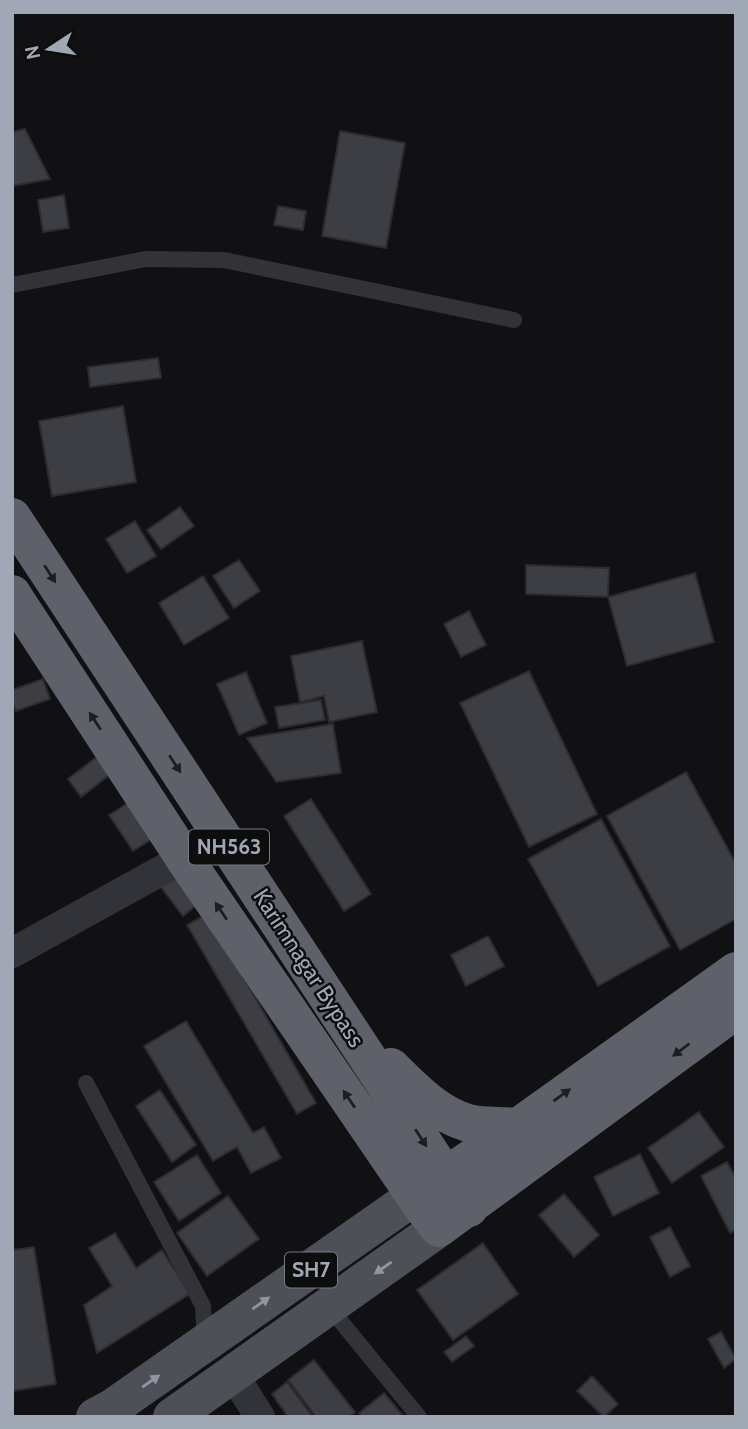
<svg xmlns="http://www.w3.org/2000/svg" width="748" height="1429" font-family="Cabin,sans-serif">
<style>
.building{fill:#3d3e43;stroke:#2b2b30;stroke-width:2}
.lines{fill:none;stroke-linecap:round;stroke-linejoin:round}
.lane{stroke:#323339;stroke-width:16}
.street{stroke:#323339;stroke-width:30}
.primary{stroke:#4e5058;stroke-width:38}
.highway{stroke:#5e616a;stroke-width:38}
.oneway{fill:#1d1e20}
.oneway2{fill:#9096a2}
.labels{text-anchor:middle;stroke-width:5;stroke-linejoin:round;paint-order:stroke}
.shield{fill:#0d0d0e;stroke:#757a83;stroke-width:2}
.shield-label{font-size:21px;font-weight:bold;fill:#a1a8b5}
.street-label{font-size:23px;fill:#a1a8b5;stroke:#0d0d0e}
</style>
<rect width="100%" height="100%" fill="#111113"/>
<path class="building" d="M25 129 50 179 12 186V132Z
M340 131 405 143 386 248 322 236Z
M64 195 69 228 43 232 38 200Z
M278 206 306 211 303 230 274 225Z
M158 358 161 378 90 387 88 367Z
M123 406 136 482 52 496 39 421Z
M180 507 194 526 161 549 147 530Z
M135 521 156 556 127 573 106 539Z
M239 560 260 591 234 608 213 576Z
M526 565 609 568 608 597 526 594Z
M695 573 714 642 627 666 608 597Z
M203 576 229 618 184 645 159 603Z
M469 611 486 645 461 657 444 624Z
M362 641 377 712 329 722 324 696 300 702 291 656Z
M529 671 597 814 529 847 460 703Z
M246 672 267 723 239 735 217 684Z
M43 679 50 699 16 711 12 701V690Z
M321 700 325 720 279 728 275 707Z
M333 724 341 773 276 782 247 738Z
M98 756 112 773 81 797 68 779Z
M686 772 736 864V919L680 950 607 816Z
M311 799 371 894 344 911 284 816Z
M131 801 155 837 133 851 109 815Z
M601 819 670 946 598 986 528 859Z
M171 865 199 903 183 916 154 878Z
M207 914 316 1103 297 1114 187 925Z
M488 936 504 966 466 986 451 955Z
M186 1021 253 1133 264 1127 281 1158 251 1173 237 1147 213 1161 144 1046Z
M160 1090 196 1145 172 1162 136 1106Z
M699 1112 724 1147 672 1183 648 1148Z
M640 1154 659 1193 613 1216 594 1177Z
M197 1155 221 1193 179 1221 154 1182Z
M727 1162 736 1178V1230L730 1233 701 1176Z
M564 1194 599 1235 574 1257 539 1215Z
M228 1196 259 1239 207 1276 177 1233Z
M670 1227 690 1266 670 1277 650 1237Z
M115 1233 136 1268 162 1250 190 1294 97 1353 84 1305 112 1286 89 1248Z
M483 1243 518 1294 453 1340 417 1290Z
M34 1247 56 1384 12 1391V1250Z
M721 1332 736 1359 724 1368 708 1339Z
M466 1336 474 1346 452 1362 444 1352Z
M314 1360 355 1412 349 1417H316L288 1380Z
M592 1376 618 1404 604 1417 577 1391Z
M287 1382 313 1417H288L272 1394Z
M384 1393 404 1417H361L359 1413Z"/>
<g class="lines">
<path class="lane" d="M12 285 146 259 224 260 514 320
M86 1083 203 1306 205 1341
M329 1307 419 1417"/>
<path class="street" d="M12 953 184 858
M233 1374 260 1417"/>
<path class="primary" d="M95 1417 112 1408 415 1196
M172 1417 439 1228"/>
<path class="highway" d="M12 517 446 1177 469 1208
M12 594 184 858 424 1209 439 1228 736 1010
M391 1067C413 1089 437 1114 468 1123 483 1127 502 1125 518 1127
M426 1189 518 1127 736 971"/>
</g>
<defs><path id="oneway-solid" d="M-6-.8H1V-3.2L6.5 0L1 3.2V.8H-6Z" transform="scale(1.75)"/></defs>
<g class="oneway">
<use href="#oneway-solid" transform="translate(50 574) rotate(57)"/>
<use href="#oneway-solid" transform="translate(95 721) rotate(-123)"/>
<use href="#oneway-solid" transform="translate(175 764) rotate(57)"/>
<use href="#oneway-solid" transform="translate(221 911) rotate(-124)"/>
<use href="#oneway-solid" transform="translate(681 1050) rotate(143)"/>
<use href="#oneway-solid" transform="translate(562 1095) rotate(-36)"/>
<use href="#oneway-solid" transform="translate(349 1099) rotate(-124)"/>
<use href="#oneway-solid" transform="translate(421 1138) rotate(57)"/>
</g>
<g class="oneway2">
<use href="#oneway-solid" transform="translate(383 1268) rotate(145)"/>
<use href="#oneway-solid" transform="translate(261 1303) rotate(-35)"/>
<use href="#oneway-solid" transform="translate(151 1381) rotate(-35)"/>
</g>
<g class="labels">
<g class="shield">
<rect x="189" y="829.5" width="80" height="35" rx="5"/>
<rect x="285" y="1252.5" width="52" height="35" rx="5"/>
</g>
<g class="shield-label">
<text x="229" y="854">NH563</text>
<text x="311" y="1277">SH7</text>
</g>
<g class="street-label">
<text transform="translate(309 968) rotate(57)" y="8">Karimnagar Bypass</text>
</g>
</g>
<rect width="748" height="1429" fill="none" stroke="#a1a8b5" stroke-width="28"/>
<g transform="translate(49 49) rotate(258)" stroke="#0d0d0e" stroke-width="5" paint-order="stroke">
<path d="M0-5L12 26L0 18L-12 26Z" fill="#a1a8b5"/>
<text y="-10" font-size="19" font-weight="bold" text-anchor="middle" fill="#a1a8b5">N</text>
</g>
</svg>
